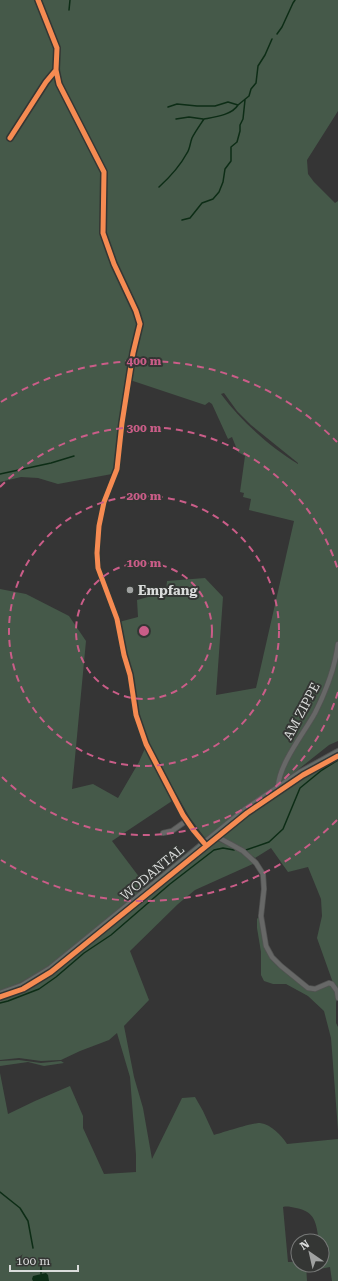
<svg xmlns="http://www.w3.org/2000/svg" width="338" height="1281" font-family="'Roboto Serif',serif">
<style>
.green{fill:#455949;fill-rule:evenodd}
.water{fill:#0d2d16}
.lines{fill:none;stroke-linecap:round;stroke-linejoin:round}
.stream{stroke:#0d2d16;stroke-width:1.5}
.minor-casing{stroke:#525352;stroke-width:6}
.secondary-casing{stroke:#525352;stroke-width:8}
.minor{stroke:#676867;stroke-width:4.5}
.secondary{stroke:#666c68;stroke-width:6}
.cycleway-casing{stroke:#343634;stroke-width:8}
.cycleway{stroke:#f68b52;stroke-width:5}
.ring{fill:none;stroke:#ca5d88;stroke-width:2;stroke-dasharray:7 5}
.poi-dot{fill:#a0a2a1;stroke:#343634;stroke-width:1.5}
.labels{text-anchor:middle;stroke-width:4;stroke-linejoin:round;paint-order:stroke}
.poi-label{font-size:13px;font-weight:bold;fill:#dadcdb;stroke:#343634;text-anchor:start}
.street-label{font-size:13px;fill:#dadcdb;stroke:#343634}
.centre{fill:#ca5d88;stroke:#343634;stroke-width:2}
.ring-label{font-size:12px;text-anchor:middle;font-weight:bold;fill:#ca5d88;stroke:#343634;stroke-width:4;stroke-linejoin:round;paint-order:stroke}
</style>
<rect width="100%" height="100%" fill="#353535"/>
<path class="green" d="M0 0H338V111L307 160 308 174 314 182 335 203 338 201V741L329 745 295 772 249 804 205 838 190 818 147 743 141 726 135 691 119 622 138 617 137 600 166 592 167 581 205 578 223 597 216 695 256 688 294 521 249 510 251 499 243 497 244 493 240 492 245 456 238 452 232 437 228 439 212 404 209 402 205 405 127 379 116 465 112 474 58 484 38 478 21 477 0 482ZM224 393 237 411 251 425 298 463V464C270 447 241 421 221 394Z
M0 589 26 594 69 616 86 641 72 789 93 784 118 798 139 762 146 746 154 766 172 801 112 841 146 886C127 901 109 917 90 933 62 956 35 979 0 991Z
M338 757V992L332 980 317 938 322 916 321 899 308 867 288 872 271 848 255 858 242 848 221 838V835C258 806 296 777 338 757Z
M216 840 244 853 255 863 195 890 178 904 130 951 149 1000 124 1026 134 1077 143 1108 152 1159 182 1098 195 1097 203 1111 214 1135C221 1133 255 1122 260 1123 272 1125 281 1135 287 1144L338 1139V1281H332L330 1267 309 1271 308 1265H322V1241H319C316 1223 316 1212 296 1208 291 1207 287 1206 283 1207L288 1262H298V1265H306L307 1281H0V1073L8 1114 35 1101 70 1086 83 1116V1128L104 1174 136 1172V1155L130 1077 117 1033 109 1040 80 1051 61 1060 41 1061 19 1058 0 1060V999L26 989 51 975 126 915Z
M260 915 261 928 272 958 310 990 333 984 338 993 336 1003V1023L338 1027V1130L331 1038 324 1011 308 996 286 984H273L264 981 261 975V952L257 928V919Z
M19 1060 41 1063 61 1061 64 1063 44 1066 28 1062 0 1066V1061Z"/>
<path class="water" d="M46 1273 48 1275 49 1281H33L32 1279 33 1276Z"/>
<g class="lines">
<path class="stream" d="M69 10 70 0
M277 34 282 27 293 3 295 0
M168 107 177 104 197 106H215L228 102 238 105 249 96 251 89 256 83 258 66 265 55 272 39
M176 119 189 117 203 119
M159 187C170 177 180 166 187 153 190 149 190 143 192 138 195 132 200 125 204 119 215 117 232 115 238 105
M182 220 190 218 202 203 213 199 219 192 223 182 225 169 231 161V147L237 142 240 131V125L243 119 245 100
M0 474 51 463 74 456
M246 850 269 842 283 829 300 788 322 770 338 760
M0 1003 8 1001 39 989 56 977 84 953 111 935 170 884 214 850 223 848 234 850
M0 1192 20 1208 28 1221 33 1248
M41 1274V1264"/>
<g class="minor-casing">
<path id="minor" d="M38 0 57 48 56 70 59 84 104 172 103 233 114 264 136 311 140 324 133 353 122 423 117 469 104 502 99 526 97 553 98 568 117 619 124 655 130 675 136 715 146 744 183 815 194 831 204 843
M278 787C279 764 304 733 315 713 326 691 335 668 338 644
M163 833 172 831 186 821
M214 835 243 851 256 863 263 874 264 889 261 916 266 946 272 957 281 966 308 988 315 989 329 983 332 984 337 991 338 998"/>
</g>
<g class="secondary-casing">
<path id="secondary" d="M0 994 22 986 50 969 245 810 300 773 338 752"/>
</g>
<use href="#minor" class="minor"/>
<use href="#secondary" class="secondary"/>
<g class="cycleway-casing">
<path id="cycleway" d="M38 0 57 48 56 70 59 84 104 172 103 233 114 264 136 311 140 324 133 353 122 423 117 469 104 502 99 526 97 553 98 568 117 619 124 655 130 675 136 715 146 744 183 815 194 831 204 843
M10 138 46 82 56 70
M0 997 23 989 51 972 247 813 303 775 338 756"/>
</g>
<use href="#cycleway" class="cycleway"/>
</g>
<g class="ring">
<circle cx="144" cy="631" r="68"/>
<circle cx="144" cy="631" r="135"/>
<path d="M338 692A203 203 0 0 1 0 775M0 487A203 203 0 0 1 338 570"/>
<path d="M337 820A270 270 0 0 1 1 860M1 402A270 270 0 0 1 337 442"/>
</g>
<circle class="poi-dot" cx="130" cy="590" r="4"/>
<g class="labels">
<g class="poi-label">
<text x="138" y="595">Empfang</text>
</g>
<g class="street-label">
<text transform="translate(301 711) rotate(-62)" y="5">AM ZIPPE</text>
<text transform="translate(152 872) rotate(-40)" y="5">WODANTAL</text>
</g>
</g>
<circle cx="144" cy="631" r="6" class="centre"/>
<g class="ring-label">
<text x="144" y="365">400 m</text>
<text x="144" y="432">300 m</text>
<text x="144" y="500">200 m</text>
<text x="144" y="567">100 m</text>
</g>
<g transform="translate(310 1253) rotate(326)"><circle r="19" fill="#343634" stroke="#767877"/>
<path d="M0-3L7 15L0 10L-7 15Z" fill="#a0a2a1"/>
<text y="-6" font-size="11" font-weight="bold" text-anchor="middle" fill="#dadcdb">N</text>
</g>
<path d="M10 1265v6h68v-6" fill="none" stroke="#dadcdb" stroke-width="2"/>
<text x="16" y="1265" font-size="12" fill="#dadcdb" stroke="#343634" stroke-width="3" paint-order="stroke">100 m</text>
</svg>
